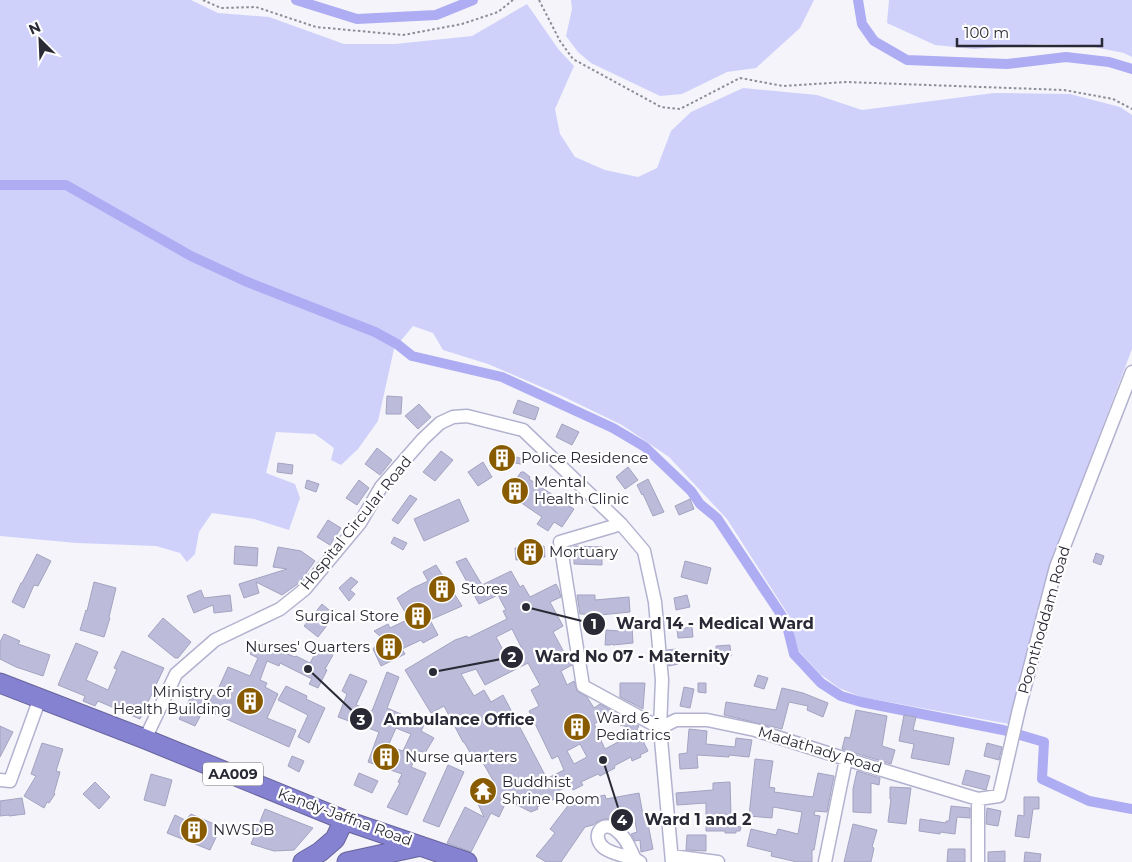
<svg xmlns="http://www.w3.org/2000/svg" width="1132" height="862" font-family="Montserrat,sans-serif">
<style>
.green{fill:#d0d1fb}
.lines{fill:none;stroke-linecap:round;stroke-linejoin:round}
.canal{stroke:#aeacf3;stroke-width:10}
.building{fill:#bcbcda;stroke:#a3a3c1;fill-rule:evenodd}
.minor-casing{stroke:#b2b2d0;stroke-width:15}
.highway-casing{stroke:#66639b;stroke-width:21}
.path{stroke:#8c8c95;stroke-width:2;stroke-dasharray:2.5 2.5;stroke-linecap:butt}
.minor{stroke:#fff;stroke-width:12}
.highway{stroke:#8682d2;stroke-width:19}
.labels{text-anchor:middle;stroke-width:4.5;stroke-linejoin:round;paint-order:stroke}
.shield{fill:#fff;stroke:#6a6a72;stroke-width:1}
.shield-label{font-size:14px;font-weight:bold;fill:#2a2a36}
.poi-label{font-size:15px;fill:#2a2a36;stroke:#fff;text-anchor:start}
.street-label{font-size:15px;fill:#2a2a36;stroke:#fff}
.leader{fill:none;stroke:#2a2a36;stroke-width:2}
.callout-dot{fill:#2a2a36;stroke:#fff;stroke-width:2}
.mark-label{font-size:15px;text-anchor:middle;font-weight:bold;fill:#fff}
.callout-label{font-size:16px;text-anchor:middle;font-weight:bold;fill:#2a2a36;stroke:#fff;stroke-width:4.5;stroke-linejoin:round;paint-order:stroke}
</style>
<rect width="100%" height="100%" fill="#f4f4fa"/>
<path class="green" d="M0 0H191L218 13 269 17 344 44H395L472 36 527 4 559 50 574 66 555 109 560 134 575 157 605 170 638 177 657 168 671 131 691 112 743 88 817 95 862 110 994 93 1070 94 1120 107 1132 115V349L1052 561 1009 724 861 697 839 688 820 674 796 648 791 619 727 519 669 457 622 425 560 395 488 364 443 350 433 333 413 326 394 349 378 421 358 449 341 465 331 460 334 448 315 434 276 432 266 473 295 484 300 498 289 530 254 519 212 513 199 532 195 554 187 562 180 553 156 546 77 543 0 536Z
M571 0H814L800 28 756 68 727 72 682 94 660 96 591 63 578 52 566 36 572 9Z
M889 0H1132V57L1124 53 1084 45 1041 44 974 49 935 45 887 23Z"/>
<g class="lines">
<path class="canal" d="M296 0 357 19 436 15 473 0
M858 0 862 24 874 41 907 60 1007 64 1066 57 1109 62 1132 69
M0 185H66L191 256 245 281 375 332 397 344 412 356 502 377 613 428 645 447 691 491 700 504 717 518 786 622 794 654 821 683 841 696 861 702 1003 730 1044 742 1042 779 1089 801 1132 809"/>
</g>
<path class="building" d="M387 396 402 397 401 414H386Z
M518 400 539 408 535 420 513 413Z
M419 404 431 417 418 429 405 416Z
M562 424 579 432 572 445 556 437Z
M377 448 392 460 380 475 365 464Z
M441 451 453 460 435 481 423 472Z
M495 451 523 459 521 464 503 461 501 467 490 466Z
M483 462 492 477 478 486 468 472Z
M278 463 293 465 292 474 277 472Z
M628 467 638 480 625 489 616 477Z
M521 472H524L530 477 529 479 574 509 562 527 554 522 548 531 537 524 542 517 507 493Z
M648 479 664 512 653 516 643 494 642 495 637 485Z
M307 480 319 484 316 492 305 488Z
M359 480 369 488 357 505 346 498Z
M410 495 417 499 398 524 392 520Z
M459 499 469 521 424 541 414 519Z
M690 499 694 509 679 515 675 506Z
M328 520 341 528 330 545 317 537Z
M394 537 407 543 403 550 391 543Z
M235 546 258 548 257 566 234 564Z
M544 546 545 557 516 560 515 548Z
M574 546 602 547V565L574 564Z
M278 547 301 551 315 561 299 583 282 595 256 582 259 593 244 598 239 584 287 569 273 567Z
M1096 553 1104 556 1101 565 1093 562Z
M37 554 51 561 38 586 34 585 24 608 12 602 21 583H22Z
M466 558 482 585 511 571 520 587 523 585 530 597 556 584 559 590 561 597 550 602 563 626 553 632 566 656H568L571 662 572 665 561 671 567 685 574 681 577 691 587 697 594 708 600 704 612 711 613 713 594 724 599 733 598 734 605 749 622 740 619 734 631 728 620 725 621 716 639 726 637 729 648 751 640 755 641 757 632 761 631 757 614 766 615 768 600 776 598 774 581 782 583 785 573 790 571 785 556 792 559 797 537 807 538 809 531 812 507 800 499 817 491 813 471 852 447 843 465 807 484 817 474 795 476 786 494 782 479 756 474 759 464 742H463L444 706 431 713 405 670 455 640 467 636 468 638 507 619 503 611 506 610 498 595 479 604 456 562ZM512 629 522 649 507 657 496 637ZM528 663 540 685 531 690 539 706 529 711 552 759 558 756 564 770 548 778 547 776 546 777 503 695 491 702 484 690 474 696 461 674 476 669 485 685ZM580 744 587 757 574 764 567 751Z
M685 561 711 568 707 584 681 577Z
M436 565 462 606 430 620 438 635 423 643 421 640 402 649 405 654 381 666 373 649 382 638 374 631 388 624 390 628 409 619 397 598 413 588 428 581 423 572Z
M351 577 358 582 350 590 355 594 349 601 339 588Z
M94 582 116 588 109 617 110 618 104 637 80 630 86 610 87 611Z
M201 590 204 598 230 595 232 611 214 613 213 605 194 613 187 596Z
M577 595H595V600L629 597 630 612 600 615 580 614Z
M687 595 690 607 676 610 674 598Z
M322 604 335 615 318 637 304 626Z
M163 618 191 642 178 658H175L148 636Z
M632 627 633 643 613 645 612 644 610 645H605L606 630 619 631 618 628Z
M692 627 693 637 678 638 677 629Z
M4 634 20 641 18 644 50 655 43 676 16 667 0 659V642Z
M255 641 295 657 296 656 310 663 318 648 333 655 325 669 327 670 318 688 309 684 312 679 280 663 279 666 267 661 260 680 267 683 265 687 278 694 267 718 296 730 289 747 204 709 195 726 179 719 193 693 210 701 212 695 215 696 228 667 250 676 258 658 250 654Z
M76 643 98 652 86 680 108 690 117 669 114 668 122 651 164 668 140 719 98 701 95 706 83 701 85 696 58 685Z
M730 645 731 656 716 657V646Z
M676 649 678 664 669 666 667 650Z
M387 672 399 677 387 708 401 714 398 720 414 727 417 722 424 725 421 731 434 738 425 753 420 751 411 767 426 773 407 815 387 807 400 783 398 782 402 774 368 762 379 732 338 717 347 694 342 691 350 674 367 681 356 705 372 711ZM396 728 411 734 403 751 388 746Z
M758 675 768 678 764 689 754 686Z
M620 683H645L643 709 620 697Z
M698 683H706V693L698 692Z
M286 686 307 696 306 699 325 708 309 743 298 737 308 715 278 700Z
M684 687 694 689 690 708 680 706Z
M782 688 803 693 828 703 823 717 807 710 808 706 789 702 782 729 724 715 726 702 776 710Z
M856 710 887 716 882 746 895 750 891 764 842 749 845 737 850 738Z
M904 715 916 717 913 730 954 738 949 765 911 758 914 744 899 741Z
M0 726 13 732 0 757Z
M689 729 707 731 706 744 735 747 736 738 752 740 749 757 729 755V757L697 755 698 768 680 769 679 754 687 753Z
M42 743 63 749 56 771 60 772 54 793 55 794 49 803 47 802 44 808 24 796 36 776 31 774Z
M987 743 1002 747 999 760 984 756Z
M292 756 304 761 299 772 288 766Z
M755 759 773 761 769 787 775 788 774 792 813 797 818 773 834 776 827 812 815 811 814 815 820 816 814 850H812V862H797L771 856 772 852 747 846 751 829 776 835 778 829 798 834 802 812 773 807 772 818 749 816Z
M448 765 464 772 439 827 423 821Z
M966 770 990 776 986 790 962 784Z
M857 771 880 778 879 785 871 783V813L853 812V789Z
M359 773 378 781 372 793 354 785Z
M151 774 172 780 165 806 144 800Z
M95 782 110 797 99 809 83 794Z
M730 782 731 815 716 813 714 822 741 827 740 831H736V833H725V831H706V803L677 805 676 793 713 790V783Z
M890 787 911 788 906 824 888 822 891 799H890Z
M639 793 643 815 646 814 653 849 641 852 640 840 635 841 631 834 637 832 634 816 613 819H604L597 822 593 825 585 827 561 862H546L536 856 555 833 550 829 570 803 605 795 606 799Z
M1024 797H1039V809H1033L1029 838 1015 836 1018 815 1024 816Z
M22 798 25 814 9 816V815L0 816V801Z
M951 806 970 808V818L957 817 955 834 940 832V834L919 831 920 819 946 823V821H949Z
M987 808 1001 811 998 826 986 824Z
M265 809 313 828 294 850 274 851 251 844Z
M191 814 221 827 210 850 167 833 175 815 185 820Z
M853 824 877 830 872 847 874 848 871 862H844Z
M687 835H706V851L686 850Z
M948 849H965V862H947Z
M1005 851V862H988V852Z
M1025 852 1041 854 1040 862H1024Z"/>
<g class="lines">
<g class="minor-casing">
<path id="minor" d="M621 524 560 542 583 686 660 728 676 720H707L755 730 846 759 978 799 999 796 1019 709 1056 567 1132 372
M145 739 176 674 215 640 280 609 305 589 360 523 381 487 423 439 440 423 453 417 467 416 523 430 621 524 644 551 655 602 662 680 660 728 672 862
M0 780 10 781 40 698
M978 799V862
M672 856 718 862
M635 859C630 849 626 837 616 830 602 819 590 836 604 848 615 856 629 855 640 862
M825 862 846 759"/>
</g>
<g class="highway-casing">
<path id="highway" d="M0 683 145 739 344 820 467 862
M303 862 320 852 335 839 344 820
M347 862 421 846"/>
</g>
<path class="path" d="M203 0 221 8 256 7 316 27 403 35 462 24 498 12 513 0
M539 0 560 41 573 59 661 107 680 109 740 78 783 86 846 82 1064 90 1113 99 1132 109"/>
<use href="#minor" class="minor"/>
<use href="#highway" class="highway"/>
</g>
<defs>
<g id="building-disc" transform="scale(1.4375)"><circle r="9.5" fill="#895b00" stroke="#fff"/><path d="M-4-6H4V6H1V3H-1V6H-4ZM-2.5-4.3h1.7v1.8h-1.7ZM.8-4.3h1.7v1.8H.8ZM-2.5-1h1.7V.8h-1.7ZM.8-1h1.7V.8H.8Z" fill="#fff"/></g>
<g id="temple-disc" transform="scale(1.4375)"><circle r="9.5" fill="#895b00" stroke="#fff"/><path d="M0-6L5-2H3V0L6.5 2.5H4V6H1.5V3h-3V6H-4V2.5H-6.5L-3 0V-2H-5Z" fill="#fff"/></g>
</defs>
<g fill-rule="evenodd">
<use href="#building-disc" x="502" y="458"/>
<use href="#building-disc" x="515" y="491"/>
<use href="#building-disc" x="530" y="552"/>
<use href="#building-disc" x="442" y="589"/>
<use href="#building-disc" x="418" y="616"/>
<use href="#building-disc" x="389" y="647"/>
<use href="#building-disc" x="250" y="701"/>
<use href="#building-disc" x="577" y="727"/>
<use href="#building-disc" x="386" y="757"/>
<use href="#temple-disc" x="483" y="791"/>
<use href="#building-disc" x="194" y="830"/>
</g>
<g class="labels">
<rect class="shield" x="203" y="762.5" width="60" height="23" rx="4"/>
<g class="shield-label">
<text x="233" y="779">AA009</text>
</g>
<g class="poi-label">
<text x="521" y="463">Police Residence</text>
<text x="534" y="487">Mental<tspan x="534" dy="17">Health Clinic</tspan></text>
<text x="549" y="557">Mortuary</text>
<text x="461" y="594">Stores</text>
<text x="399" y="621" text-anchor="end">Surgical Store</text>
<text x="370" y="652" text-anchor="end">Nurses' Quarters</text>
<text x="231" y="697" text-anchor="end">Ministry of<tspan x="231" dy="17">Health Building</tspan></text>
<text x="596" y="723">Ward 6 -<tspan x="596" dy="17">Pediatrics</tspan></text>
<text x="405" y="762">Nurse quarters</text>
<text x="502" y="787">Buddhist<tspan x="502" dy="17">Shrine Room</tspan></text>
<text x="213" y="835">NWSDB</text>
</g>
<g class="street-label">
<text transform="translate(356 523) rotate(-51)" y="5">Hospital Circular Road</text>
<text transform="translate(1044 620) rotate(-74)" y="5">Poonthoddam Road</text>
<text transform="translate(820 750) rotate(17)" y="5">Madathady Road</text>
<text transform="translate(345 817) rotate(20)" y="5">Kandy-Jaffna Road</text>
</g>
</g>
<path class="leader" d="M526 607L594 624M433 672L512 657M308 669L361 719M603 760L622 820"/>
<g class="callout-dot">
<circle cx="526" cy="607" r="5"/>
<circle cx="433" cy="672" r="5"/>
<circle cx="308" cy="669" r="5"/>
<circle cx="603" cy="760" r="5"/>
<circle cx="594" cy="624" r="12"/>
<circle cx="512" cy="657" r="12"/>
<circle cx="361" cy="719" r="12"/>
<circle cx="622" cy="820" r="12"/>
</g>
<g class="mark-label">
<text x="594" y="629">1</text>
<text x="512" y="662">2</text>
<text x="361" y="725">3</text>
<text x="622" y="825">4</text>
</g>
<g class="callout-label">
<text x="715" y="629">Ward 14 - Medical Ward</text>
<text x="632" y="662">Ward No 07 - Maternity</text>
<text x="459" y="725">Ambulance Office</text>
<text x="698" y="825">Ward 1 and 2</text>
</g>
<g transform="translate(40 40) rotate(336)" stroke="#ffffff" stroke-width="4" paint-order="stroke">
<path d="M0-4L9 19L0 12L-9 19Z" fill="#2a2a36"/>
<text y="-8" font-size="14" font-weight="bold" text-anchor="middle" fill="#2a2a36">N</text>
</g>
<path d="M957 38v8h145v-8" fill="none" stroke="#2a2a36" stroke-width="2.5"/>
<text x="964" y="38" font-size="15" fill="#2a2a36" stroke="#ffffff" stroke-width="4" paint-order="stroke">100 m</text>
</svg>
